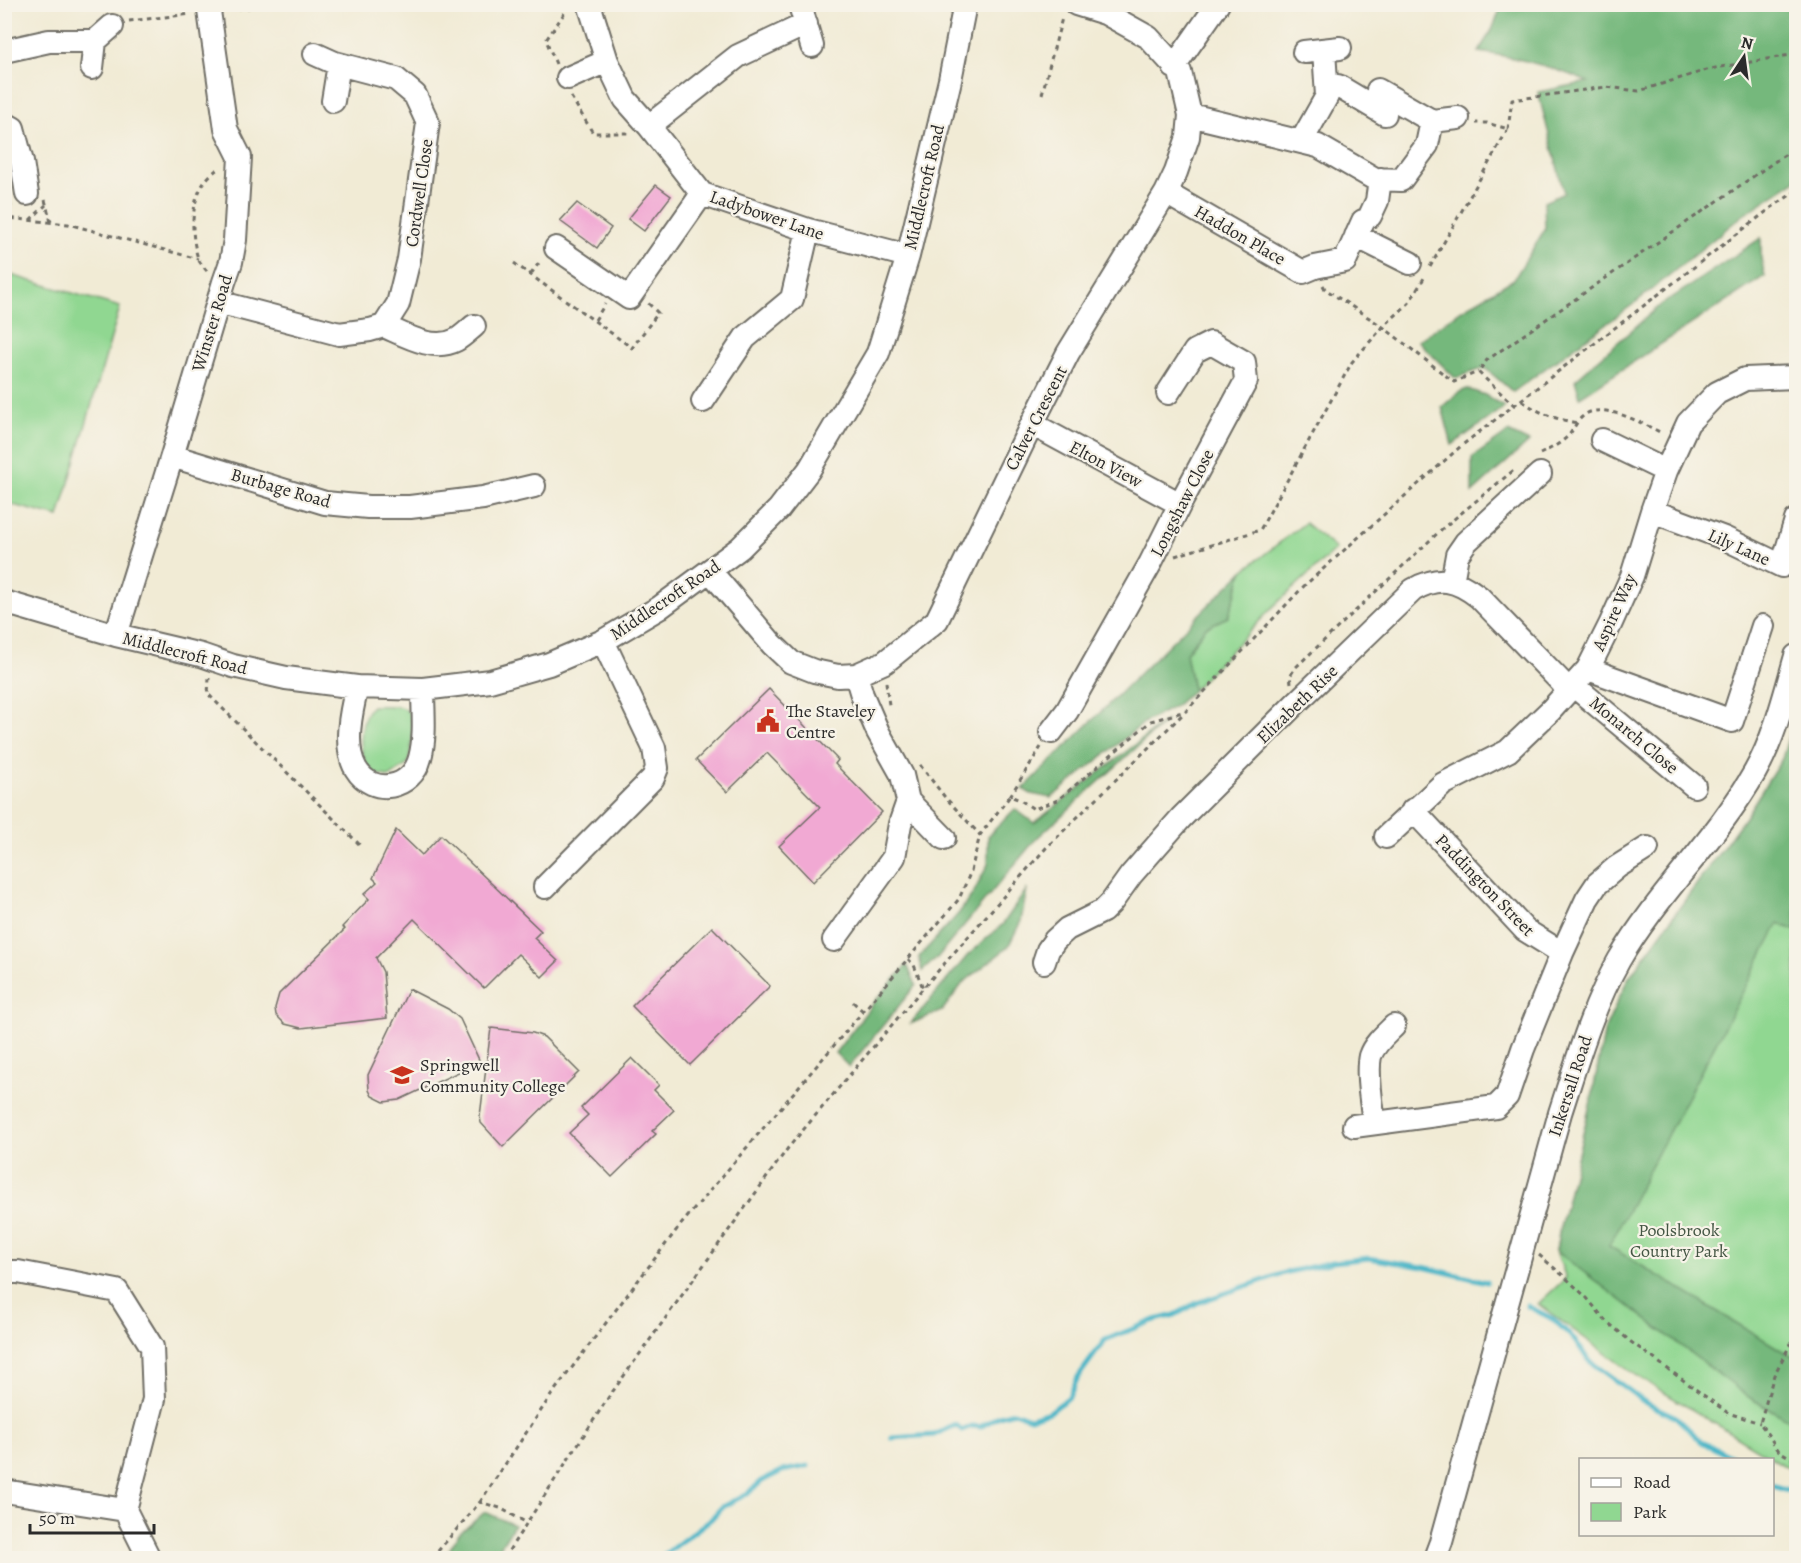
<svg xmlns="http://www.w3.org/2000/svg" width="1801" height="1563" font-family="Alegreya,serif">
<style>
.green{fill:#90d791;stroke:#5e815e;stroke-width:1.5}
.forest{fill:#74b87b;stroke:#507253;stroke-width:1.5}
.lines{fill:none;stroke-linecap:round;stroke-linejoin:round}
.stream{stroke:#4bb6c7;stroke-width:5}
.building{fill:#f1a9d3}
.minor-casing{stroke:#706e66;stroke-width:26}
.path{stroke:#706e66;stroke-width:3;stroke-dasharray:4.5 4.5;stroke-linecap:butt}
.minor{stroke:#fff;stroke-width:22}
.labels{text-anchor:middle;stroke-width:4.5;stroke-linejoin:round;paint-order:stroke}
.street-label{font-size:18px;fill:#2b2b2b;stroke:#f7f3e8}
.poi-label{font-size:18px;fill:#2b2b2b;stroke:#f7f3e8;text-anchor:start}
.park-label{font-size:18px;fill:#445644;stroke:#f7f3e8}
</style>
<rect width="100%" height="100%" fill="#f7f3e8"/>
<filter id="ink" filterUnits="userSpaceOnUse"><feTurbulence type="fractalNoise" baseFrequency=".0167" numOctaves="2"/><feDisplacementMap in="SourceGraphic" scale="12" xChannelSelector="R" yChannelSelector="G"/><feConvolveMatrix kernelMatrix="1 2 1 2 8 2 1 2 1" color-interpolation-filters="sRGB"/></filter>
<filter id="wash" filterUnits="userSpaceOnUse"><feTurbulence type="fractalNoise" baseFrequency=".008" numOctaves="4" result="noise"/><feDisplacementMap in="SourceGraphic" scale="24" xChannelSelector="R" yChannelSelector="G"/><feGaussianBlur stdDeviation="1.35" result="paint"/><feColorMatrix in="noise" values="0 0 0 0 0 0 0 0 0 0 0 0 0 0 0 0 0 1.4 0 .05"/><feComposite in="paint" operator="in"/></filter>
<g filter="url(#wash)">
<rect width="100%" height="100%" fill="#f1ebd5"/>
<path class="green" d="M4 273 120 307 59 517 5 503Z
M1305 523 1336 549 1273 607 1193 690 1186 653 1206 627 1228 617 1243 571Z
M372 706C381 706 398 704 405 709 418 716 411 752 408 764L389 777C385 775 378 775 375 773 356 763 358 718 372 706Z
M1796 712V1473L1635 1375 1538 1304 1566 1278 1556 1251 1560 1228 1592 1097 1605 1029 1628 979 1746 816 1782 759Z"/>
<path class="forest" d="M1502 5H1796V180L1742 216 1635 303 1513 392 1485 368 1455 378 1418 341 1462 310 1514 279 1545 229 1544 202 1564 193 1538 92 1588 82C1553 67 1517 57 1478 52L1492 30Z
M1761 238V259L1765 276 1580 397 1575 380 1658 307Z
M1467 389 1485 395 1505 407 1452 445 1442 407 1458 393Z
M1508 432 1529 442 1472 493V458Z
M1243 571 1228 617 1206 627 1186 653 1193 690 1174 707 1145 722 1051 798 1031 794 1023 789Z
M1796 712V931L1779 923 1609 1246 1796 1359V1424L1750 1398 1556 1251 1560 1228 1592 1097 1605 1029 1628 979 1746 816 1782 759Z
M1167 720 1036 839 937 958 922 971 919 957 959 913 974 892 988 864V836L1015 809 1034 823Z
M1027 889 1021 921 1008 947 963 983 942 1011 910 1024 968 955 1003 924Z
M907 965 916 985 849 1067 835 1053 874 1002Z
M485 1512 514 1525 493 1558H444L459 1534Z"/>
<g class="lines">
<path class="stream" d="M1527 1306 1553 1319 1575 1340 1588 1360 1646 1403 1676 1417 1702 1442 1738 1460
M892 1438 934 1435 956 1425 962 1430 972 1426 980 1427 999 1416 1014 1412 1030 1418 1050 1412 1069 1397 1078 1377 1105 1340 1155 1320 1175 1315 1197 1303 1284 1273 1333 1262 1369 1258 1423 1267 1487 1282
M1772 1485 1796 1493
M660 1558 711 1519 722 1507 748 1493 762 1481 782 1471 808 1466"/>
</g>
<g id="blocks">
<path class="building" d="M656 185 671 196 644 231 628 219Z
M577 203 611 228 597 248 560 221Z
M769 689 838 760 835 764 882 812 813 882 779 846 820 807 767 753 727 792 696 760Z
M396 830 422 855 441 835 541 931 534 938 558 961 542 977 518 954 484 988 414 919 376 958 383 972 387 1018 301 1028 285 1024 276 1015 275 1008 279 994 345 929 342 927 369 899 364 894 377 882 373 878Z
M712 927 770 986 690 1065 632 1006Z
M409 989 448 1009 460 1019 480 1062 399 1100 384 1102 372 1096 369 1090 368 1075Z
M491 1028 533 1033 544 1037 579 1072 503 1147 481 1123 480 1116Z
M632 1058 659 1085 654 1090 674 1110 652 1131 656 1134 612 1177 569 1133 588 1115 581 1108Z"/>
</g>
</g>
<g filter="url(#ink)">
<use href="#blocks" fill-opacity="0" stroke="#706e66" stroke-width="1.5"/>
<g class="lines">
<g class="minor-casing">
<path id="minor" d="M589 4 607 61 625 99 649 126 702 194 808 230 908 256
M800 5 812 46
M4 51 49 41H95
M1304 52 1340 48
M1174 67 1218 4
M92 68 95 41 112 26
M568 78 607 61
M1327 86H1338L1385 114
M1378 90 1432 121 1458 118
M333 101 339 64
M1190 115 1318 146 1375 179 1401 180 1427 145 1432 121
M4 123 13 128 22 162 27 194
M649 126 738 56 806 24
M1301 142 1327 96 1324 51
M1166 193 1303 272 1315 267 1345 261 1363 221
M1370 216 1377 201 1380 179
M1356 236 1410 263
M556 248 629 298 702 194
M218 302 339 334 370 330 384 326 398 304 409 259 428 123 415 95 396 79 335 63 315 54
M384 326C405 335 433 352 456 340 462 337 469 330 474 326
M703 401 745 338 792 299 808 230
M1032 424 1180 504
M1602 440 1666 471
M172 456 325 503 368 507H410L483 498 534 486
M1652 511 1724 538 1782 566 1796 520
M710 571 772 644 791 662 814 671 838 676 856 675 885 662 937 620 1032 424 1068 353 1166 193 1176 172 1188 137 1190 115 1180 72 1148 37 1105 13 1076 4
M1452 582 1457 555 1466 542 1540 474
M4 602 116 635 201 655 233 666 286 678 357 687 423 689 490 681 549 664 603 641 659 608 740 548 779 509 809 470 878 353 908 256 950 80 965 4
M116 635 172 456 224 282 231 262 235 240 240 157 226 129 208 4
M1588 669 1732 721 1763 626
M856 675 862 695 878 732 902 775 908 801 944 838
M1573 685 1694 786
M357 687C351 711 343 747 356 769 373 797 412 789 420 758 426 736 423 712 423 689
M1051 732 1067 711 1150 564 1180 504 1246 381 1244 362 1211 343 1195 351 1168 393
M1413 810 1525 930 1562 953
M1386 837 1443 784 1508 751 1551 710 1588 669 1610 625 1632 576 1652 511 1666 471 1688 423 1717 393 1745 379 1796 377
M545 887 653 778 657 768 654 748 603 641
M834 940 894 857 900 824 908 801
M1044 962 1048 950 1055 940 1067 929 1103 911 1111 903 1131 875 1181 818 1295 704 1413 590C1439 575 1456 579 1479 597L1569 690
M1374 1123C1372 1105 1366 1074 1370 1056 1374 1044 1386 1034 1394 1026
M1354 1126 1496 1107 1507 1096 1523 1049 1562 953 1587 899 1597 884 1617 867 1647 848
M4 1272H18L117 1291 152 1347 154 1399 125 1510 149 1558
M4 1491 125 1510
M1435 1558 1441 1542 1560 1113C1577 1061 1592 1008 1619 960 1658 893 1717 839 1755 772 1775 737 1785 694 1796 656"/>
</g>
<path class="path" d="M228 10 283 4
M129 21 191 14
M556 64 546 40 570 5
M1042 94 1062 18
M571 97 593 133H629
M1508 129 1512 100 1606 87 1639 91 1710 69 1796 54
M45 200 51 222
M11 205 7 218 68 224 198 259
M30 220 46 205
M514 263 632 348 658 313 648 303
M1430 267 1508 129 1487 123H1476
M207 271C203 266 198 261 197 255 189 226 191 184 220 168
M531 274 541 260
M1323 285 1325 289 1383 327 1454 382 1478 372
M595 320 605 304
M1522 401C1541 414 1555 419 1578 423
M1515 406 1478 372 1487 360 1796 147
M1540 454C1550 449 1560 444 1568 436 1573 431 1576 422 1582 417 1600 399 1643 424 1662 433
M1175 556 1260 530 1352 362 1383 327 1409 303 1424 278
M209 678 208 694 361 846
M886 682 889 705
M1291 683 1290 676 1295 668 1443 528 1514 470
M920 765 944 796 980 835
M1010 796 1041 747
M908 959 914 965 923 988
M853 1002 863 1011
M1539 1255 1566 1278 1587 1298 1605 1320 1631 1342 1728 1413 1760 1423
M1796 1334 1774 1375 1760 1423 1779 1451 1796 1461
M480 1502 552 1394 678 1228 959 899 971 871 980 835 1010 796 1020 800 1034 809 1058 800 1151 721 1186 711
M432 1558 480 1502 500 1508 527 1523
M504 1558 608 1398 788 1148 923 988 1046 848 1187 710 1304 586 1461 446 1771 208 1796 191"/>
<use href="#minor" class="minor"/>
</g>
</g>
<defs>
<g id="civic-bare" transform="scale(1.8)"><path d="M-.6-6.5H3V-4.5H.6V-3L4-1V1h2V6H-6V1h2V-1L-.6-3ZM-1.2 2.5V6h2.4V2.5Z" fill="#c8321e" stroke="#f7f3e8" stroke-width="2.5" paint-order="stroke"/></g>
<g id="school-bare" transform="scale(1.8)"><path d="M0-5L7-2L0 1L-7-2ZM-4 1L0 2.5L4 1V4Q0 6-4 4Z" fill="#c8321e" stroke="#f7f3e8" stroke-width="2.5" paint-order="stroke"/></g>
</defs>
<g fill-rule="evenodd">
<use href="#civic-bare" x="768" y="721"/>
<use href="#school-bare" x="402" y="1075"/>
</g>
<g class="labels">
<g class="street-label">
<text transform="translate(924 187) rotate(-77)" y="6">Middlecroft Road</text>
<text transform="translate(419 193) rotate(-82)" y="6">Cordwell Close</text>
<text transform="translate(767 215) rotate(19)" y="6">Ladybower Lane</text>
<text transform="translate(1240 235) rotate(30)" y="6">Haddon Place</text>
<text transform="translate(212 323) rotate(-73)" y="6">Winster Road</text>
<text transform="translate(1036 418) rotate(-63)" y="6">Calver Crescent</text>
<text transform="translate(1106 464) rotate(28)" y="6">Elton View</text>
<text transform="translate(281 488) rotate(16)" y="6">Burbage Road</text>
<text transform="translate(1182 503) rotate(-63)" y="6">Longshaw Close</text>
<text transform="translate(1739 547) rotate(24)" y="6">Lily Lane</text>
<text transform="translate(665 600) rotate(-34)" y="6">Middlecroft Road</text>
<text transform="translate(1614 612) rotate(-66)" y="6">Aspire Way</text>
<text transform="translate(185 653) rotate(14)" y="6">Middlecroft Road</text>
<text transform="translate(1297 704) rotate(-44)" y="6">Elizabeth Rise</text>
<text transform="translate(1634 735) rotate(40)" y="6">Monarch Close</text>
<text transform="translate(1485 885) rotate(46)" y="6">Paddington Street</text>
<text transform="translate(1570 1086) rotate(-72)" y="6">Inkersall Road</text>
</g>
<g class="poi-label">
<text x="786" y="717">The Staveley<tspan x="786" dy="21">Centre</tspan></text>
<text x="420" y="1071">Springwell<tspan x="420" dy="21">Community College</tspan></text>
</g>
<g class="park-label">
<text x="1679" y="1236">Poolsbrook<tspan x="1679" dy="21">Country Park</tspan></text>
</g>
</g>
<rect width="1801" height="1563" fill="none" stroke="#f7f3e8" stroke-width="24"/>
<rect x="1579" y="1458" width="195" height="78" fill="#f7f3e8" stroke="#a5a39c" stroke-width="1.5"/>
<rect x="1591" y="1478" width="30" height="9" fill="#ffffff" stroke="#a5a39c" stroke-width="1.5"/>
<text x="1633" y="1488" font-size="18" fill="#2b2b2b">Road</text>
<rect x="1591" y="1503" width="30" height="18" fill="#90d791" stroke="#a5a39c" stroke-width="1.5"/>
<text x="1633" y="1518" font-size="18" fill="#2b2b2b">Park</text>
<g transform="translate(1744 57) rotate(13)" stroke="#f7f3e8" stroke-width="4.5" paint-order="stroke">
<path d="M0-4.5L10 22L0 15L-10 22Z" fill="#2b2b2b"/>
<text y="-9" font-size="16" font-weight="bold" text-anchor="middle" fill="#2b2b2b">N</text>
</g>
<path d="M30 1524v9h124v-9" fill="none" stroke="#2b2b2b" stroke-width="3"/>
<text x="39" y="1524" font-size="18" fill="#2b2b2b" stroke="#f7f3e8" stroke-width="4.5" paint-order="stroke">50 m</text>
</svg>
